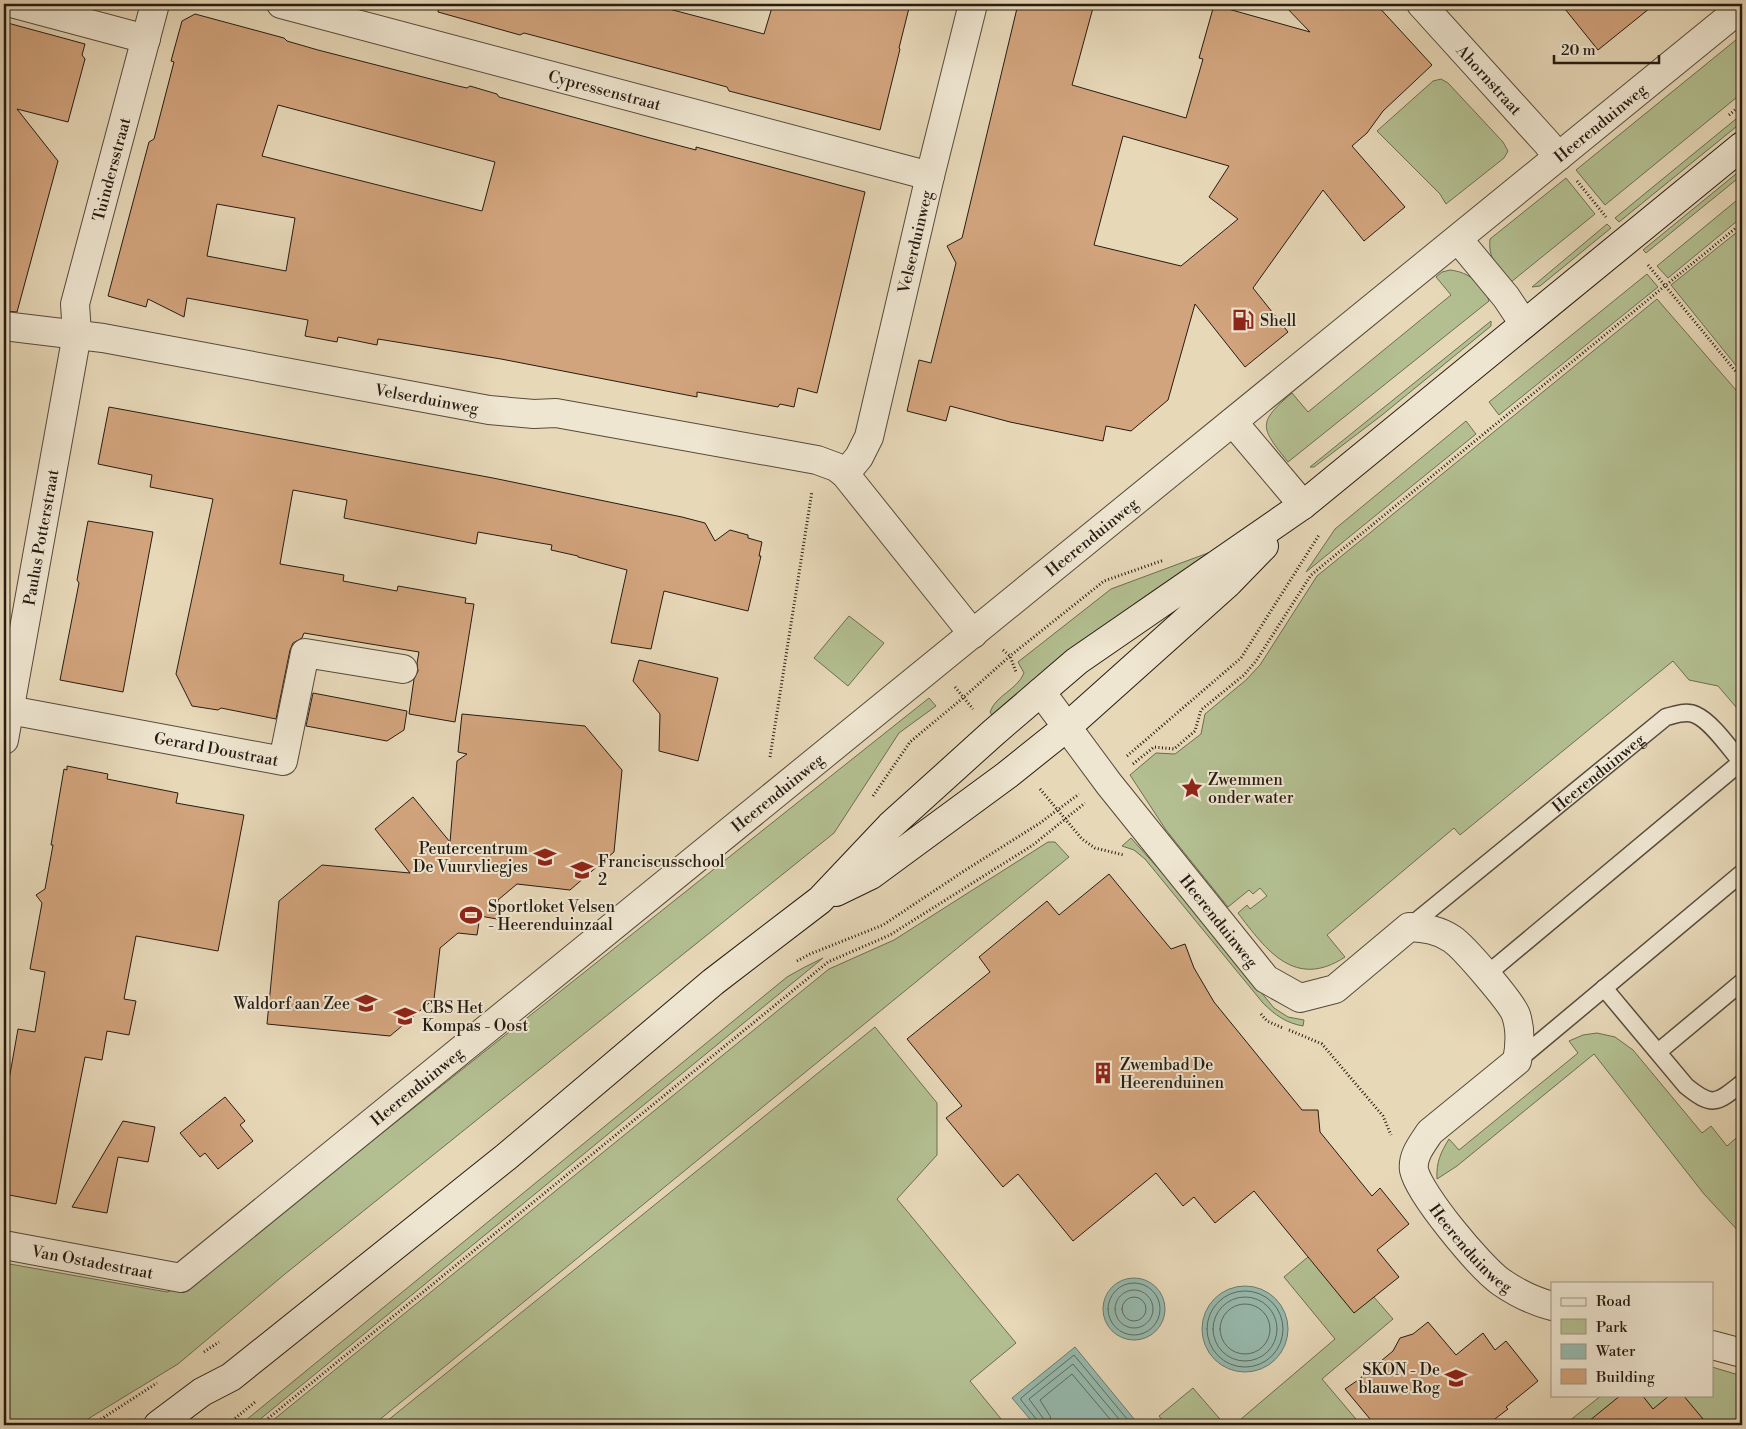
<svg xmlns="http://www.w3.org/2000/svg" width="1746" height="1429" font-family="'Libre Bodoni',serif">
<style>
.green{fill:#b3bf91;stroke:#6c6e52}
.water{fill:#97baae;stroke:#6a7b70}
.lines{fill:none;stroke-linecap:round;stroke-linejoin:round}
.shore{stroke:#5e6b60;stroke-width:1}
.building{fill:#d2a47d;stroke:#261c13;fill-rule:evenodd}
.service-casing{stroke:#564b3c;stroke-width:19}
.minor-casing{stroke:#564b3c;stroke-width:30}
.secondary-casing{stroke:#261c13;stroke-width:30}
.path{stroke:#261c13;stroke-width:3;stroke-dasharray:1 2.5;stroke-linecap:butt}
.service{stroke:#efe6d1;stroke-width:16}
.minor{stroke:#efe6d1;stroke-width:28}
.secondary{stroke:#efe6d1;stroke-width:28}
.labels{text-anchor:middle;stroke-width:4;stroke-linejoin:round;paint-order:stroke}
.street-label{font-size:16px;fill:#261c13;stroke:#efe6d1}
.poi-label{font-size:16px;fill:#261c13;stroke:#efe6d1;text-anchor:start}
</style>
<rect width="100%" height="100%" fill="#e7d8b8"/>
<filter id="stains"><feTurbulence type="fractalNoise" baseFrequency=".004" numOctaves="4"/><feColorMatrix values="0 0 0 0 .2 0 0 0 0 .09 0 0 0 0 .02 0 0 0 .5 -.17"/></filter>
<radialGradient id="worn" r=".72"><stop offset=".6" stop-color="#630" stop-opacity="0"/><stop offset="1" stop-color="#630" stop-opacity=".3"/></radialGradient>
<path class="green" d="M1742 35V93L1605 205 1576 170Z
M1441 79 1448 83 1503 142 1508 151 1504 158 1446 204 1440 194 1377 131 1433 81Z
M1742 114V122L1619 222 1615 218Z
M1742 169V175L1646 253 1643 250Z
M1566 178 1595 214 1511 282 1509 281C1497 266 1488 259 1490 239Z
M1742 196V217L1668 278 1657 266Z
M1607 224 1611 228 1540 286 1532 287Z
M1742 228V373L1671 285Z
M1450 270C1469 272 1483 284 1489 301L1288 462C1260 427 1257 423 1292 393L1308 412 1451 295 1436 277 1442 272Z
M1647 274 1658 287 1499 415 1489 402Z
M1657 299 1742 397V714L1718 686 1689 680 1673 661 1460 835 1454 828 1327 935 1345 957C1295 990 1266 950 1238 913L1247 905 1250 909 1267 896 1260 888 1253 894 1249 890 1228 907 1166 830 1130 775 1156 753 1175 754 1201 734 1205 714 1246 680 1260 665 1317 576Z
M1491 321V326L1382 415 1314 467H1310Z
M1466 421 1476 434 1306 572 1335 529Z
M1208 553 1137 602 994 719 990 712C996 695 1017 690 1024 673L1018 662 1111 589Z
M849 616 884 643 848 686 814 658Z
M929 698 936 706 899 733 834 833 285 1274 178 1364 78 1425H4V1263L167 1292 195 1282Z
M1131 838 1175 887 1274 1008 1288 1017 1304 1020 1303 1026C1286 1023 1275 1015 1263 1003L1145 859 1134 850 1122 846Z
M1048 842H1055L1069 857 373 1425H267L829 969 894 940Z
M823 958 253 1425H240L787 977 803 968Z
M875 1027 937 1103V1155L897 1199 1016 1343 970 1381 1006 1425H382Z
M1597 1033 1615 1037 1633 1050 1702 1133 1711 1126 1727 1146 1742 1133V1235L1704 1194 1594 1054 1457 1166 1437 1179C1436 1162 1441 1152 1449 1139L1459 1150 1578 1053 1569 1041 1583 1035Z
M1326 1242 1393 1319 1322 1379 1361 1425H1234L1335 1339 1284 1277Z
M1712 1367 1742 1376V1425H1564L1602 1395H1712Z
M1193 1388 1225 1425H1166L1159 1416Z"/>
<path class="water" d="M1103 1309a31 31 0 1 1 62 0a31 31 0 1 1-62 0Z
M1202 1329a43 43 0 1 1 86 0a43 43 0 1 1-86 0Z
M1075 1347 1139 1425H1035L1012 1398Z"/>
<g class="lines">
<path class="shore" d="M1108 1309a26 26 0 1 1 52 0a26 26 0 1 1-52 0Z
M1115 1309a19 19 0 1 1 38 0a19 19 0 1 1-38 0Z
M1207 1329a38 38 0 1 1 76 0a38 38 0 1 1-76 0Z
M1213 1329a32 32 0 1 1 64 0a32 32 0 1 1-64 0Z
M1122 1309a12 12 0 1 1 24 0a12 12 0 1 1-24 0Z
M1220 1329a25 25 0 1 1 50 0a25 25 0 1 1-50 0Z
M1038 1425 1037 1420 1021 1400V1398L1074 1355 1132 1425
M1044 1425 1043 1418 1029 1399 1073 1364 1124 1425
M1052 1425 1050 1416 1040 1400 1072 1374 1115 1425"/>
</g>
<path class="building" d="M439 4H650L764 34 773 4H910L899 48 900 49 880 130 729 91 727 87 694 78 524 33 520 35 438 12Z
M1018 4H1094L1072 85 1186 118 1203 59 1199 58 1214 5 1310 32 1283 4H1376L1432 65 1383 111 1367 133 1352 146 1405 207 1364 241 1323 190 1253 288 1288 332 1245 367 1195 304 1168 400 1131 431 1106 426 1103 441 1010 422 950 406 946 421 907 411 919 360 931 363 956 263 947 246 962 238ZM1123 136 1229 166 1209 197 1238 219 1181 266 1094 245Z
M1561 4H1655L1598 50Z
M195 14 284 38 287 41 318 50 458 86 467 88 470 86 497 94 499 97 650 138 696 150V147L865 192 817 393 798 388 794 407 780 404 778 407 697 392V397L501 359 378 339 377 345 338 337 337 342 305 336 308 320 187 298 184 317 148 299 146 307 108 296 149 142 154 139 174 62 171 61 182 21ZM278 105 495 162 482 211 262 156ZM217 204 295 218 286 271 207 256Z
M4 22 85 44 82 55 85 59 68 122 17 109 58 161 17 312 4 311Z
M109 407 493 478 682 517 705 523 715 541 730 530 748 535V538L762 542 759 556H761L748 611 664 591 651 649 611 643 627 570 578 557V556L551 550 552 545 523 540 478 532 476 544 344 518 347 500 293 490 280 564 344 575 343 581 397 591 398 586 466 598 465 603 474 604 455 722 409 714 414 679 418 671 417 663 419 652 304 633 302 638 293 643 290 650 276 719 221 708 218 710 192 706 176 674 213 499 150 487 152 475 98 464Z
M88 521 153 532 123 692 60 680 79 583 77 580Z
M639 660 718 678 698 761 659 751 660 714 633 681Z
M313 693 407 711 404 730 387 741 306 726Z
M462 714 585 726 622 770 614 852 570 890 517 884 498 900 497 919 480 916 477 935 458 933 440 948 434 999 390 1036 267 1024 279 901 322 865 410 873 375 829 413 797 450 842 457 761 467 754 458 752Z
M67 766 108 774 107 779 178 793 176 803 244 815 218 951 136 936 124 999 136 1001 129 1035 107 1031 102 1060 85 1057 56 1204 4 1194V1108L18 1029 35 1032 45 972 30 969 42 903 36 895 45 889 53 845H51L64 769 67 770Z
M1109 874 1171 949 1185 944 1194 968 1214 1002 1302 1110H1318L1320 1132 1372 1196 1380 1188 1409 1224 1377 1250 1399 1277 1354 1313 1254 1191 1215 1223 1194 1197 1183 1206 1156 1173 1073 1241 1018 1174 1003 1187 946 1118 962 1106 907 1039 990 972 979 957 1047 901 1059 915Z
M225 1097 245 1121 240 1125 253 1141 218 1169 205 1153 200 1157 180 1133Z
M123 1121 155 1127 148 1162 118 1157 107 1213 72 1207Z
M1428 1322 1456 1355 1483 1333 1495 1350 1506 1341 1538 1381 1506 1407 1508 1409 1487 1425H1375L1345 1389 1361 1378 1368 1365 1381 1361 1393 1351 1400 1338 1413 1334Z
M1621 1395H1642L1653 1409 1670 1395H1683L1708 1425H1584Z"/>
<g class="lines">
<g class="service-casing">
<g id="service">
<path id="s1" d="M1409 927 1666 717C1675 715 1686 710 1696 715 1712 722 1731 750 1742 763"/>
<path d="M1486 975 1741 762"/>
<path d="M1604 988 1686 1086C1713 1108 1717 1103 1742 1083"/>
<path d="M1658 1052 1742 982"/>
<path d="M1517 1061 1742 873"/>
</g>
</g>
<g class="minor-casing">
<g id="minor">
<path d="M15 4 146 39"/>
<path id="s2" d="M281 4 930 176"/>
<path id="s3" d="M1421 4 1547 143 1558 157"/>
<path d="M1458 239 1506 297 1524 324"/>
<path id="s4" d="M4 326 103 338 489 410 534 414 556 413 817 460 836 467 845 474 973 634"/>
<path d="M1233 422 1303 505"/>
<path id="s5" d="M845 474 859 457 869 437 930 176 973 4"/>
<path id="s6" d="M1041 692 1109 784 1266 979 1300 998 1335 989 1409 927C1425 928 1439 930 1452 939 1464 947 1512 1003 1516 1015 1521 1030 1520 1046 1517 1061L1430 1132C1422 1144 1412 1156 1414 1170 1419 1194 1480 1267 1501 1282 1517 1293 1533 1301 1552 1306"/>
<path id="s7" d="M4 709 283 761 305 653 403 669"/>
<path id="s8" d="M4 740 77 334 75 304 155 4"/>
<path id="s9" d="M4 1245 181 1278 1742 7"/>
<path d="M1712 1345 1742 1353"/>
</g>
</g>
<g class="secondary-casing">
<path id="secondary" d="M836 892 871 875 1007 775 1067 727 1228 583 1264 546
M158 1425 202 1392 231 1377 506 1157 713 982 820 900 890 826 993 733 1077 661 1303 505 1742 146"/>
</g>
<path class="path" d="M1729 115 1742 104
M1577 181 1606 217
M1648 265 1742 379
M1003 650 1010 656 1016 672
M955 687 973 709
M1127 756 1241 658 1319 535
M770 757 812 491
M1133 764 1154 747 1174 749 1195 731 1201 710 1244 675 1256 661 1311 575 1742 223
M1040 789 1082 839 1095 848 1124 855
M873 796 910 742 964 697 1010 656 1104 581 1164 560
M797 961 810 954 883 925 964 871 1040 823 1079 794
M1261 1014 1267 1021 1283 1028
M1289 1030 1322 1044 1383 1116 1391 1135
M204 1352 219 1342
M92 1425 157 1383
M227 1425 255 1402
M260 1425 828 962 890 935 1033 845 1085 803"/>
<use href="#service" class="service"/>
<use href="#minor" class="minor"/>
<use href="#secondary" class="secondary"/>
</g>
<defs>
<g id="fuel-bare" transform="scale(1.725)"><path d="M-5.5-6h7V0h2V4h1.3V-2.5L3-4.5l.8-.8L6-3V5H2.5V1h-1V6h-7ZM-4.2-4.7v3.2H.2V-4.7Z" fill="#8f2418" stroke="#efe6d1" stroke-width="2.5" paint-order="stroke"/></g>
<g id="sight-bare" transform="scale(1.725)"><path d="M0-6L1.8-2.2L6-1.7L2.9 1.2L3.7 5.4L0 3.3L-3.7 5.4L-2.9 1.2L-6-1.7L-1.8-2.2Z" fill="#8f2418" stroke="#efe6d1" stroke-width="2.5" paint-order="stroke"/></g>
<g id="school-bare" transform="scale(1.725)"><path d="M0-5L7-2L0 1L-7-2ZM-4 1L0 2.5L4 1V4Q0 6-4 4Z" fill="#8f2418" stroke="#efe6d1" stroke-width="2.5" paint-order="stroke"/></g>
<g id="stadium-bare" transform="scale(1.725)"><path d="M0-5a6.5 5 0 1 0 0 10a6.5 5 0 1 0 0-10ZM-3.5-1.8h7v3.6h-7Z" fill="#8f2418" stroke="#efe6d1" stroke-width="2.5" paint-order="stroke"/></g>
<g id="building-bare" transform="scale(1.725)"><path d="M-4-6H4V6H1V3H-1V6H-4ZM-2.5-4.3h1.7v1.8h-1.7ZM.8-4.3h1.7v1.8H.8ZM-2.5-1h1.7V.8h-1.7ZM.8-1h1.7V.8H.8Z" fill="#8f2418" stroke="#efe6d1" stroke-width="2.5" paint-order="stroke"/></g>
</defs>
<g fill-rule="evenodd">
<use href="#fuel-bare" x="1243" y="320"/>
<use href="#sight-bare" x="1192" y="788"/>
<use href="#school-bare" x="545" y="857"/>
<use href="#school-bare" x="582" y="870"/>
<use href="#stadium-bare" x="471" y="915"/>
<use href="#school-bare" x="366" y="1003"/>
<use href="#school-bare" x="405" y="1016"/>
<use href="#building-bare" x="1103" y="1073"/>
<use href="#school-bare" x="1456" y="1378"/>
</g>
<g class="labels">
<g class="street-label">
<text dy="6" stroke="none"><textPath href="#s3" startOffset="102">Ahornstraat</textPath></text>
<text dy="6" stroke="none"><textPath href="#s2" startOffset="335">Cypressenstraat</textPath></text>
<text dy="6" stroke="none"><textPath href="#s9" startOffset="2010">Heerenduinweg</textPath></text>
<text dy="6" stroke="none"><textPath href="#s8" startOffset="582">Tuindersstraat</textPath></text>
<text dy="6" stroke="none"><textPath href="#s5" startOffset="245">Velserduinweg</textPath></text>
<text dy="6" stroke="none"><textPath href="#s4" startOffset="429">Velserduinweg</textPath></text>
<text dy="6" stroke="none"><textPath href="#s8" startOffset="206">Paulus Potterstraat</textPath></text>
<text dy="6" stroke="none"><textPath href="#s9" startOffset="1354">Heerenduinweg</textPath></text>
<text dy="6" stroke="none"><textPath href="#s7" startOffset="216">Gerard Doustraat</textPath></text>
<text dy="6" stroke="none"><textPath href="#s1" startOffset="244">Heerenduinweg</textPath></text>
<text dy="6" stroke="none"><textPath href="#s9" startOffset="949">Heerenduinweg</textPath></text>
<text dy="6" stroke="none"><textPath href="#s6" startOffset="290">Heerenduinweg</textPath></text>
<text dy="6" stroke="none"><textPath href="#s9" startOffset="484">Heerenduinweg</textPath></text>
<text dy="6" stroke="none"><textPath href="#s6" startOffset="980">Heerenduinweg</textPath></text>
<text dy="6" stroke="none"><textPath href="#s9" startOffset="90">Van Ostadestraat</textPath></text>
</g>
<g class="poi-label">
<text x="1260" y="326">Shell</text>
<text x="1208" y="785">Zwemmen<tspan x="1208" dy="18">onder water</tspan></text>
<text x="528" y="854" text-anchor="end">Peutercentrum<tspan x="528" dy="18">De Vuurvliegjes</tspan></text>
<text x="598" y="867">Franciscusschool<tspan x="598" dy="18">2</tspan></text>
<text x="488" y="912">Sportloket Velsen<tspan x="488" dy="18">- Heerenduinzaal</tspan></text>
<text x="350" y="1009" text-anchor="end">Waldorf aan Zee</text>
<text x="422" y="1013">CBS Het<tspan x="422" dy="18">Kompas - Oost</tspan></text>
<text x="1120" y="1070">Zwembad De<tspan x="1120" dy="18">Heerenduinen</tspan></text>
<text x="1440" y="1375" text-anchor="end">SKON - De<tspan x="1440" dy="18">blauwe Rog</tspan></text>
</g>
</g>
<rect width="1746" height="1429" fill="none" stroke="#e7d8b8" stroke-width="20"/>
<rect x="5" y="5" width="1736" height="1419" fill="none" stroke="#261c13" stroke-width="2.5"/>
<rect x="10" y="10" width="1726" height="1409" fill="none" stroke="#261c13"/>
<rect x="1551" y="1282" width="162" height="115" fill="#efe6d1" stroke="#9f9585"/>
<rect x="1561" y="1298" width="25" height="8" fill="#efe6d1" stroke="#9f9585"/>
<text x="1596" y="1306" font-size="15" fill="#261c13">Road</text>
<rect x="1561" y="1319" width="25" height="15" fill="#b3bf91" stroke="#9f9585"/>
<text x="1596" y="1332" font-size="15" fill="#261c13">Park</text>
<rect x="1561" y="1344" width="25" height="15" fill="#97baae" stroke="#9f9585"/>
<text x="1596" y="1356" font-size="15" fill="#261c13">Water</text>
<rect x="1561" y="1369" width="25" height="15" fill="#d2a47d" stroke="#9f9585"/>
<text x="1596" y="1382" font-size="15" fill="#261c13">Building</text>
<path d="M1554 55v8h105v-8" fill="none" stroke="#261c13" stroke-width="2.5"/>
<text x="1561" y="55" font-size="15" fill="#261c13" stroke="#efe6d1" stroke-width="4" paint-order="stroke">20 m</text>
<rect width="100%" height="100%" filter="url(#stains)"/>
<rect width="100%" height="100%" fill="url(#worn)"/>
</svg>
